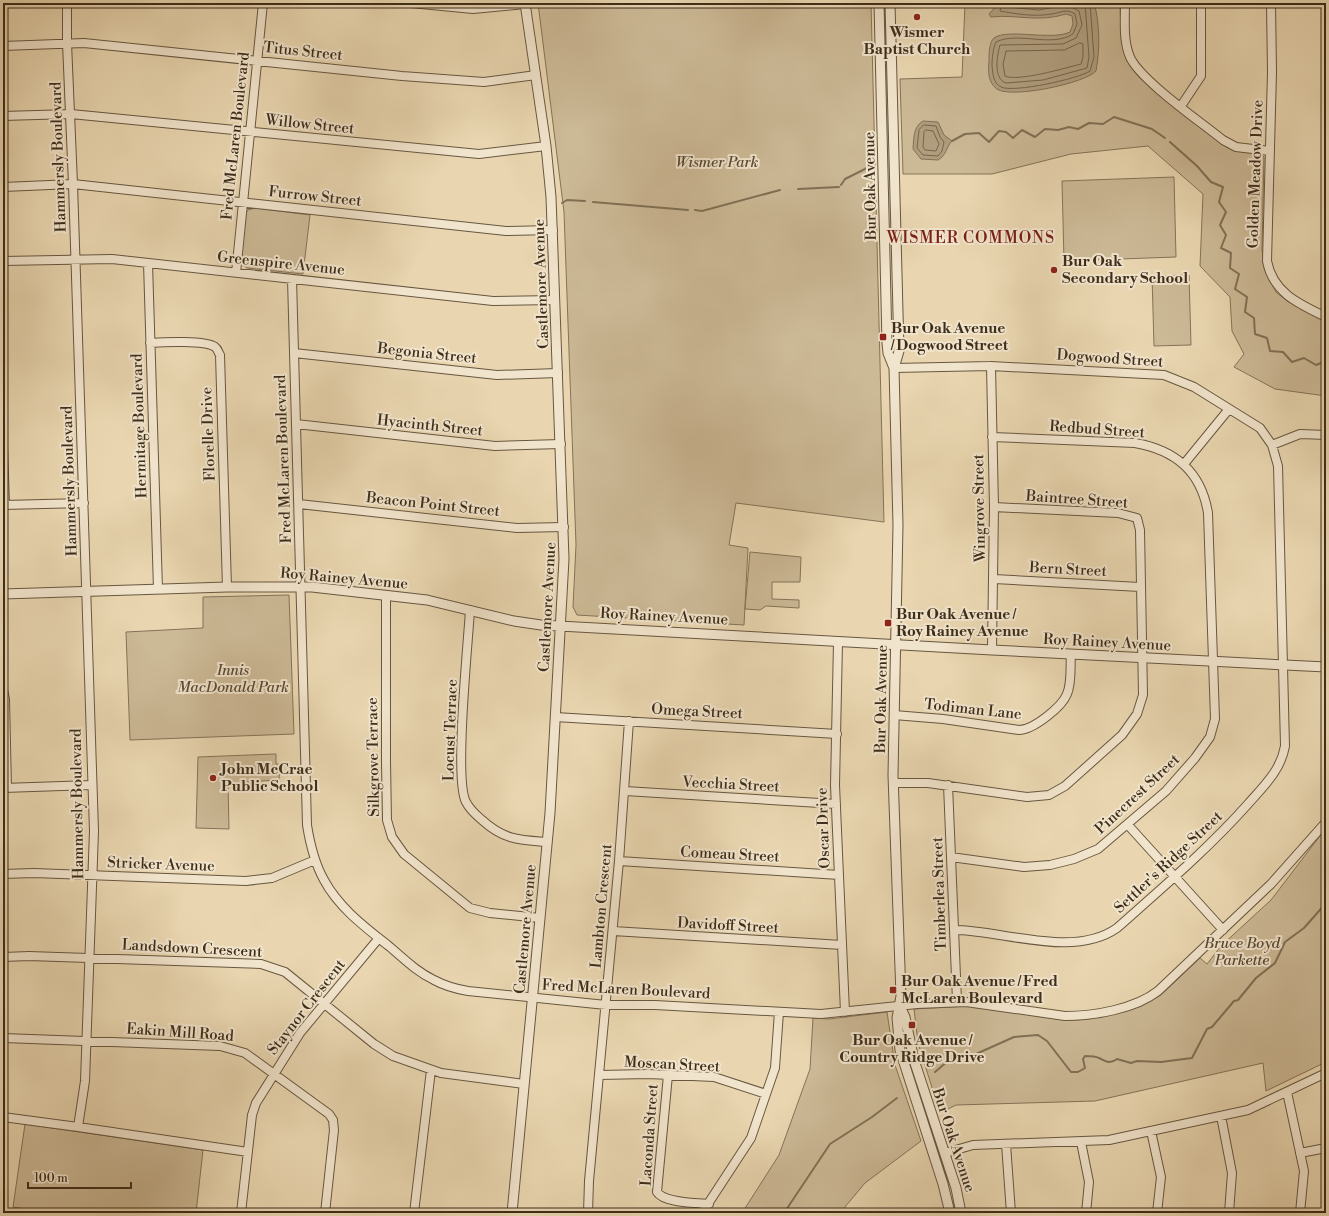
<svg xmlns="http://www.w3.org/2000/svg" width="1329" height="1216" font-family="'Libre Bodoni',serif">
<style>
.green{fill:#ccb996;stroke:#847358}
.water{fill:#af9d7d;stroke:#817055}
.lines{fill:none;stroke-linecap:round;stroke-linejoin:round}
.shore{stroke:#76654c;stroke-width:1}
.stream{stroke:#817055;stroke-width:2}
.minor-casing{stroke:#685740;stroke-width:10}
.tertiary-casing{stroke:#685740;stroke-width:11}
.minor{stroke:#f1e4cc;stroke-width:8}
.tertiary{stroke:#f1e4cc;stroke-width:9}
.poi-dot{fill:#8f2418;stroke:#f1e4cc;stroke-width:1.5}
.labels{text-anchor:middle;stroke-width:4;stroke-linejoin:round;paint-order:stroke}
.poi-label{font-size:15px;font-weight:bold;fill:#3d2d1a;stroke:#f1e4cc;text-anchor:start}
.street-label{font-size:15px;fill:#3d2d1a;stroke:#f1e4cc}
.park-label{font-size:15px;font-style:italic;fill:#5a4933;stroke:#f1e4cc}
.neighbourhood-label{font-size:16px;letter-spacing:1px;fill:#7a1f14;stroke:#f1e4cc}
</style>
<rect width="100%" height="100%" fill="#e9d6b0"/>
<filter id="stains"><feTurbulence type="fractalNoise" baseFrequency=".005" numOctaves="4"/><feColorMatrix values="0 0 0 0 .2 0 0 0 0 .09 0 0 0 0 .02 0 0 0 .5 -.17"/></filter>
<radialGradient id="worn" r=".72"><stop offset=".6" stop-color="#630" stop-opacity="0"/><stop offset="1" stop-color="#630" stop-opacity=".3"/></radialGradient>
<path class="green" d="M538 3H871L884 522 736 503 729 545 748 548 744 625 577 615 573 607 576 545 564 212Z
M965 3H1120C1121 31 1120 57 1140 78L1228 148 1262 155 1264 157 1262 250 1265 270 1276 292 1287 301 1326 322V396L1275 389 1234 367 1244 354 1232 331 1230 297 1200 266 1203 194 1148 146 1071 154 992 174H903L900 79 962 77Z
M1174 177 1176 257 1064 261 1062 181Z
M255 208 310 215 303 274 247 268 243 265 241 261 246 213 248 210Z
M1189 275 1191 345 1154 346 1152 276Z
M750 552 801 557 800 582H772V599L799 600V608L766 606 760 610 745 609Z
M289 595 294 734 130 740 126 632 203 628V597Z
M276 754V764H280L279 780 228 783 229 829 196 828 198 757Z
M1326 828V1062L1266 1091 1263 1063 1095 1101 956 1105 940 1113 918 1043 914 1009 967 1006 1067 1020 1118 1013 1141 1006 1161 995 1200 958 1207 964 1221 946 1271 900Z
M887 1012 895 1065 921 1141 865 1183 840 1213H742L779 1155 810 1069 813 1018 829 1019Z
M25 1124 203 1150 196 1213H77L40 1209 30 1210 13 1207Z"/>
<path class="water" d="M999 3H1094C1100 23 1100 50 1096 71 1086 83 1011 99 997 89 988 83 988 71 989 61 989 55 989 42 994 38 1008 28 1051 41 1070 32L1073 24 1072 16 1066 14C1037 23 1018 14 991 17L989 14Z
M923 121 938 122 944 135 952 141C946 147 947 155 938 160L921 159 913 149C914 138 913 127 923 121Z"/>
<g class="lines">
<path class="shore" d="M1002 3 1000 11C1017 14 1034 17 1051 14 1061 13 1066 8 1075 14L1077 24 1073 34C1051 48 1018 31 996 42 993 48 992 59 992 66 993 74 993 83 1001 87 1013 93 1078 79 1090 71L1094 57 1090 3
M1007 3 1008 7 1039 10 1067 5 1079 11 1082 25 1076 38 1063 44 1000 45C997 55 993 79 1006 83L1043 80 1087 68 1089 57 1085 3
M1080 43 1083 44V57L1081 64C1065 68 1018 82 1005 76L1003 64 1006 51 1064 50Z
M924 125 936 126 940 137 944 142 942 151 938 156 923 155 917 148 919 130Z
M926 130 933 131 939 144 936 151 925 150 923 147 924 132Z"/>
<path class="stream" d="M952 141 965 134 979 133 989 142 999 131 1006 132 1013 138 1022 130 1035 137 1045 129 1058 130 1069 127 1078 129 1089 123 1103 124 1114 117 1152 129 1165 138
M1170 142 1197 166 1211 182 1223 187 1219 202 1226 212 1220 225 1226 235 1221 248 1231 253 1230 268 1239 274 1235 289 1247 297 1245 312 1254 318 1255 334 1267 338 1270 351 1283 352 1292 362 1304 358 1316 365 1326 361
M841 185 845 179 869 167 868 149
M798 189 839 187
M593 202 688 210
M562 203 567 200 585 201
M695 210 702 211 780 190
M935 1072 949 1060 976 1054 1014 1037 1038 1035 1047 1041 1071 1072H1078L1085 1068 1083 1059 1085 1056C1089 1056 1095 1056 1099 1058 1106 1061 1109 1065 1117 1059L1131 1063 1137 1061 1161 1062 1192 1058 1207 1029 1212 1027 1234 1001 1238 1000 1256 978 1275 963 1285 942 1304 928 1326 903
M784 1213 830 1144 872 1117 897 1098"/>
<g class="minor-casing">
<path id="minor" d="M67 3V43L73 184 94 831 85 1081 78 1127 248 1152
M411 3 473 9 525 4
M1125 3C1125 21 1123 41 1130 57 1140 80 1201 122 1223 140L1236 147 1270 151
M1271 3 1272 72 1267 261C1273 293 1299 304 1326 317
M3 46 84 43 402 76 484 82 536 75
M1181 106 1201 76V3
M3 116 71 114 479 154 546 146
M3 187 73 184 506 231 553 230
M3 261 112 259 493 301 555 300
M148 263 158 589
M236 273 263 3
M292 279 307 825C310 844 314 862 324 880 339 908 365 927 390 947 404 959 417 972 434 980 445 986 456 989 468 991L606 1005H655L821 1014 917 1004 966 1002 1065 1016C1094 1016 1135 1009 1158 991L1271 884 1326 822
M150 343C163 342 206 340 215 347 218 349 218 352 220 355L227 587
M294 353 497 375 558 373
M991 366 994 507 992 650
M894 368 991 366 1164 375 1194 387 1260 428 1272 445 1278 466 1285 746C1281 770 1264 786 1248 804 1208 849 1162 888 1117 928 1073 959 1003 930 954 930
M296 424 495 446 561 444
M1272 445 1300 434 1326 435
M3 446 5 505
M1184 464 1229 409
M299 504 517 528 564 527
M3 505 84 503
M994 579 1140 587
M386 595V762L387 820 392 837 404 854 470 908 490 913 540 918
M470 610C468 644 454 780 466 802 470 810 476 815 482 820 504 840 519 840 547 842
M838 642 835 785 845 1012
M3 690 5 699 7 788
M894 715 943 719 1019 730C1033 730 1062 707 1067 694 1072 683 1070 666 1071 654
M555 717 837 734
M893 783H928L1027 797 1049 795 1065 786 1122 735 1137 714 1143 695 1140 530 1137 518 1118 513 994 507
M948 785 957 1001
M3 788 92 785
M625 791 836 804
M1128 825 1223 930
M951 857 1024 867 1050 865 1074 859 1098 849 1166 791 1195 758 1210 737 1215 719 1208 513C1201 471 1175 450 1135 443L992 437
M619 861 839 875
M3 874 34 873 246 881 272 878 315 860
M613 931 842 945
M3 957 29 956 261 964 285 972 374 1044 393 1056 441 1073 524 1084
M3 1038 220 1046 245 1053 329 1114 333 1120 334 1130 325 1213
M599 1075 648 1074 714 1077 766 1094
M668 1075 657 1192C664 1203 696 1203 709 1204
M1287 1092 1304 1171 1300 1213
M1221 1116 1232 1173 1229 1213
M3 1117 78 1127
M1151 1131 1161 1177 1157 1213
M1081 1142 1089 1182 1086 1213
M1006 1144 1011 1213
M945 1153 973 1145 1109 1140 1248 1110 1326 1073
M1300 1153 1326 1148
M241 1213 252 1115 256 1103 300 1033 379 938
M414 1213 431 1070
M588 1213 589 1181 619 861 629 721
M702 1213 751 1138 775 1068 779 1012"/>
</g>
<g class="tertiary-casing">
<path id="tertiary" d="M879 3 887 343 888 353 894 368
M890 3 899 351 894 368 898 525 893 775 901 996 897 1018 900 1050 943 1184 950 1213
M3 594 227 587H312L427 600 514 621 541 625 992 650 1326 667
M900 1006 905 1017 914 1060 956 1188 961 1213
M512 1213 550 813 564 559 551 197 546 146 525 3"/>
</g>
<use href="#minor" class="minor"/>
<use href="#tertiary" class="tertiary"/>
</g>
<g class="poi-dot">
<circle cx="917" cy="17" r="4"/>
<circle cx="1054" cy="270" r="4"/>
<rect x="879" y="333" width="8" height="8" rx="2"/>
<rect x="884" y="619" width="8" height="8" rx="2"/>
<circle cx="213" cy="778" r="4"/>
<rect x="889" y="986" width="8" height="8" rx="2"/>
<rect x="908" y="1021" width="8" height="8" rx="2"/>
</g>
<g class="labels">
<g class="poi-label">
<text x="917" y="37" text-anchor="middle">Wismer<tspan x="917" dy="17">Baptist Church</tspan></text>
<text x="1062" y="266">Bur Oak<tspan x="1062" dy="17">Secondary School</tspan></text>
<text x="891" y="333">Bur Oak Avenue<tspan x="891" dy="17">/ Dogwood Street</tspan></text>
<text x="896" y="619">Bur Oak Avenue /<tspan x="896" dy="17">Roy Rainey Avenue</tspan></text>
<text x="221" y="774">John McCrae<tspan x="221" dy="17">Public School</tspan></text>
<text x="901" y="986">Bur Oak Avenue / Fred<tspan x="901" dy="17">McLaren Boulevard</tspan></text>
<text x="912" y="1045" text-anchor="middle">Bur Oak Avenue /<tspan x="912" dy="17">Country Ridge Drive</tspan></text>
</g>
<g class="street-label">
<text transform="translate(303 51) rotate(6)" y="5">Titus Street</text>
<text transform="translate(310 124) rotate(6)" y="5">Willow Street</text>
<text transform="translate(235 136) rotate(-84)" y="5">Fred McLaren Boulevard</text>
<text transform="translate(58 157) rotate(-92)" y="5">Hammersly Boulevard</text>
<text transform="translate(1255 174) rotate(-88)" y="5">Golden Meadow Drive</text>
<text transform="translate(870 186) rotate(-91)" y="5">Bur Oak Avenue</text>
<text transform="translate(315 196) rotate(6)" y="5">Furrow Street</text>
<text transform="translate(281 263) rotate(6)" y="5">Greenspire Avenue</text>
<text transform="translate(541 284) rotate(-92)" y="5">Castlemore Avenue</text>
<text transform="translate(427 353) rotate(6)" y="5">Begonia Street</text>
<text transform="translate(1110 358) rotate(4)" y="5">Dogwood Street</text>
<text transform="translate(430 425) rotate(6)" y="5">Hyacinth Street</text>
<text transform="translate(139 426) rotate(-92)" y="5">Hermitage Boulevard</text>
<text transform="translate(1097 429) rotate(4)" y="5">Redbud Street</text>
<text transform="translate(208 434) rotate(-92)" y="5">Florelle Drive</text>
<text transform="translate(283 459) rotate(-92)" y="5">Fred McLaren Boulevard</text>
<text transform="translate(69 481) rotate(-92)" y="5">Hammersly Boulevard</text>
<text transform="translate(1077 499) rotate(4)" y="5">Baintree Street</text>
<text transform="translate(433 504) rotate(6)" y="5">Beacon Point Street</text>
<text transform="translate(979 508) rotate(-91)" y="5">Wingrove Street</text>
<text transform="translate(1068 569) rotate(3)" y="5">Bern Street</text>
<text transform="translate(344 578) rotate(5)" y="5">Roy Rainey Avenue</text>
<text transform="translate(547 607) rotate(-87)" y="5">Castlemore Avenue</text>
<text transform="translate(664 616) rotate(3)" y="5">Roy Rainey Avenue</text>
<text transform="translate(1107 642) rotate(3)" y="5">Roy Rainey Avenue</text>
<text transform="translate(881 699) rotate(-89)" y="5">Bur Oak Avenue</text>
<text transform="translate(973 709) rotate(6)" y="5">Todiman Lane</text>
<text transform="translate(697 711) rotate(3)" y="5">Omega Street</text>
<text transform="translate(450 730) rotate(-88)" y="5">Locust Terrace</text>
<text transform="translate(373 757) rotate(-91)" y="5">Silkgrove Terrace</text>
<text transform="translate(731 784) rotate(3)" y="5">Vecchia Street</text>
<text transform="translate(1137 794) rotate(-43)" y="5">Pinecrest Street</text>
<text transform="translate(77 804) rotate(-91)" y="5">Hammersly Boulevard</text>
<text transform="translate(823 828) rotate(-92)" y="5">Oscar Drive</text>
<text transform="translate(730 854) rotate(3)" y="5">Comeau Street</text>
<text transform="translate(1168 862) rotate(-43)" y="5">Settler's Ridge Street</text>
<text transform="translate(161 864) rotate(2)" y="5">Stricker Avenue</text>
<text transform="translate(939 894) rotate(-92)" y="5">Timberlea Street</text>
<text transform="translate(601 906) rotate(-85)" y="5">Lambton Crescent</text>
<text transform="translate(728 925) rotate(3)" y="5">Davidoff Street</text>
<text transform="translate(525 929) rotate(-85)" y="5">Castlemore Avenue</text>
<text transform="translate(192 948) rotate(3)" y="5">Landsdown Crescent</text>
<text transform="translate(626 989) rotate(3)" y="5">Fred McLaren Boulevard</text>
<text transform="translate(306 1007) rotate(-52)" y="5">Staynor Crescent</text>
<text transform="translate(180 1032) rotate(4)" y="5">Eakin Mill Road</text>
<text transform="translate(672 1064) rotate(3)" y="5">Moscan Street</text>
<text transform="translate(649 1135) rotate(-86)" y="5">Laconda Street</text>
<text transform="translate(954 1140) rotate(72)" y="5">Bur Oak Avenue</text>
</g>
<g class="park-label">
<text x="717" y="167">Wismer Park</text>
<text x="233" y="675">Innis<tspan x="233" dy="17">MacDonald Park</tspan></text>
<text x="1242" y="948">Bruce Boyd<tspan x="1242" dy="17">Parkette</tspan></text>
</g>
<g class="neighbourhood-label">
<text x="971" y="243">WISMER COMMONS</text>
</g>
</g>
<rect width="1329" height="1216" fill="none" stroke="#e9d6b0" stroke-width="16"/>
<rect x="4" y="4" width="1321" height="1208" fill="none" stroke="#3d2d1a" stroke-width="2"/>
<rect x="8" y="8" width="1313" height="1200" fill="none" stroke="#3d2d1a"/>
<path d="M28 1182v6h103v-6" fill="none" stroke="#3d2d1a" stroke-width="2"/>
<text x="34" y="1182" font-size="12" fill="#3d2d1a" stroke="#f1e4cc" stroke-width="3" paint-order="stroke">100 m</text>
<rect width="100%" height="100%" filter="url(#stains)"/>
<rect width="100%" height="100%" fill="url(#worn)"/>
</svg>
